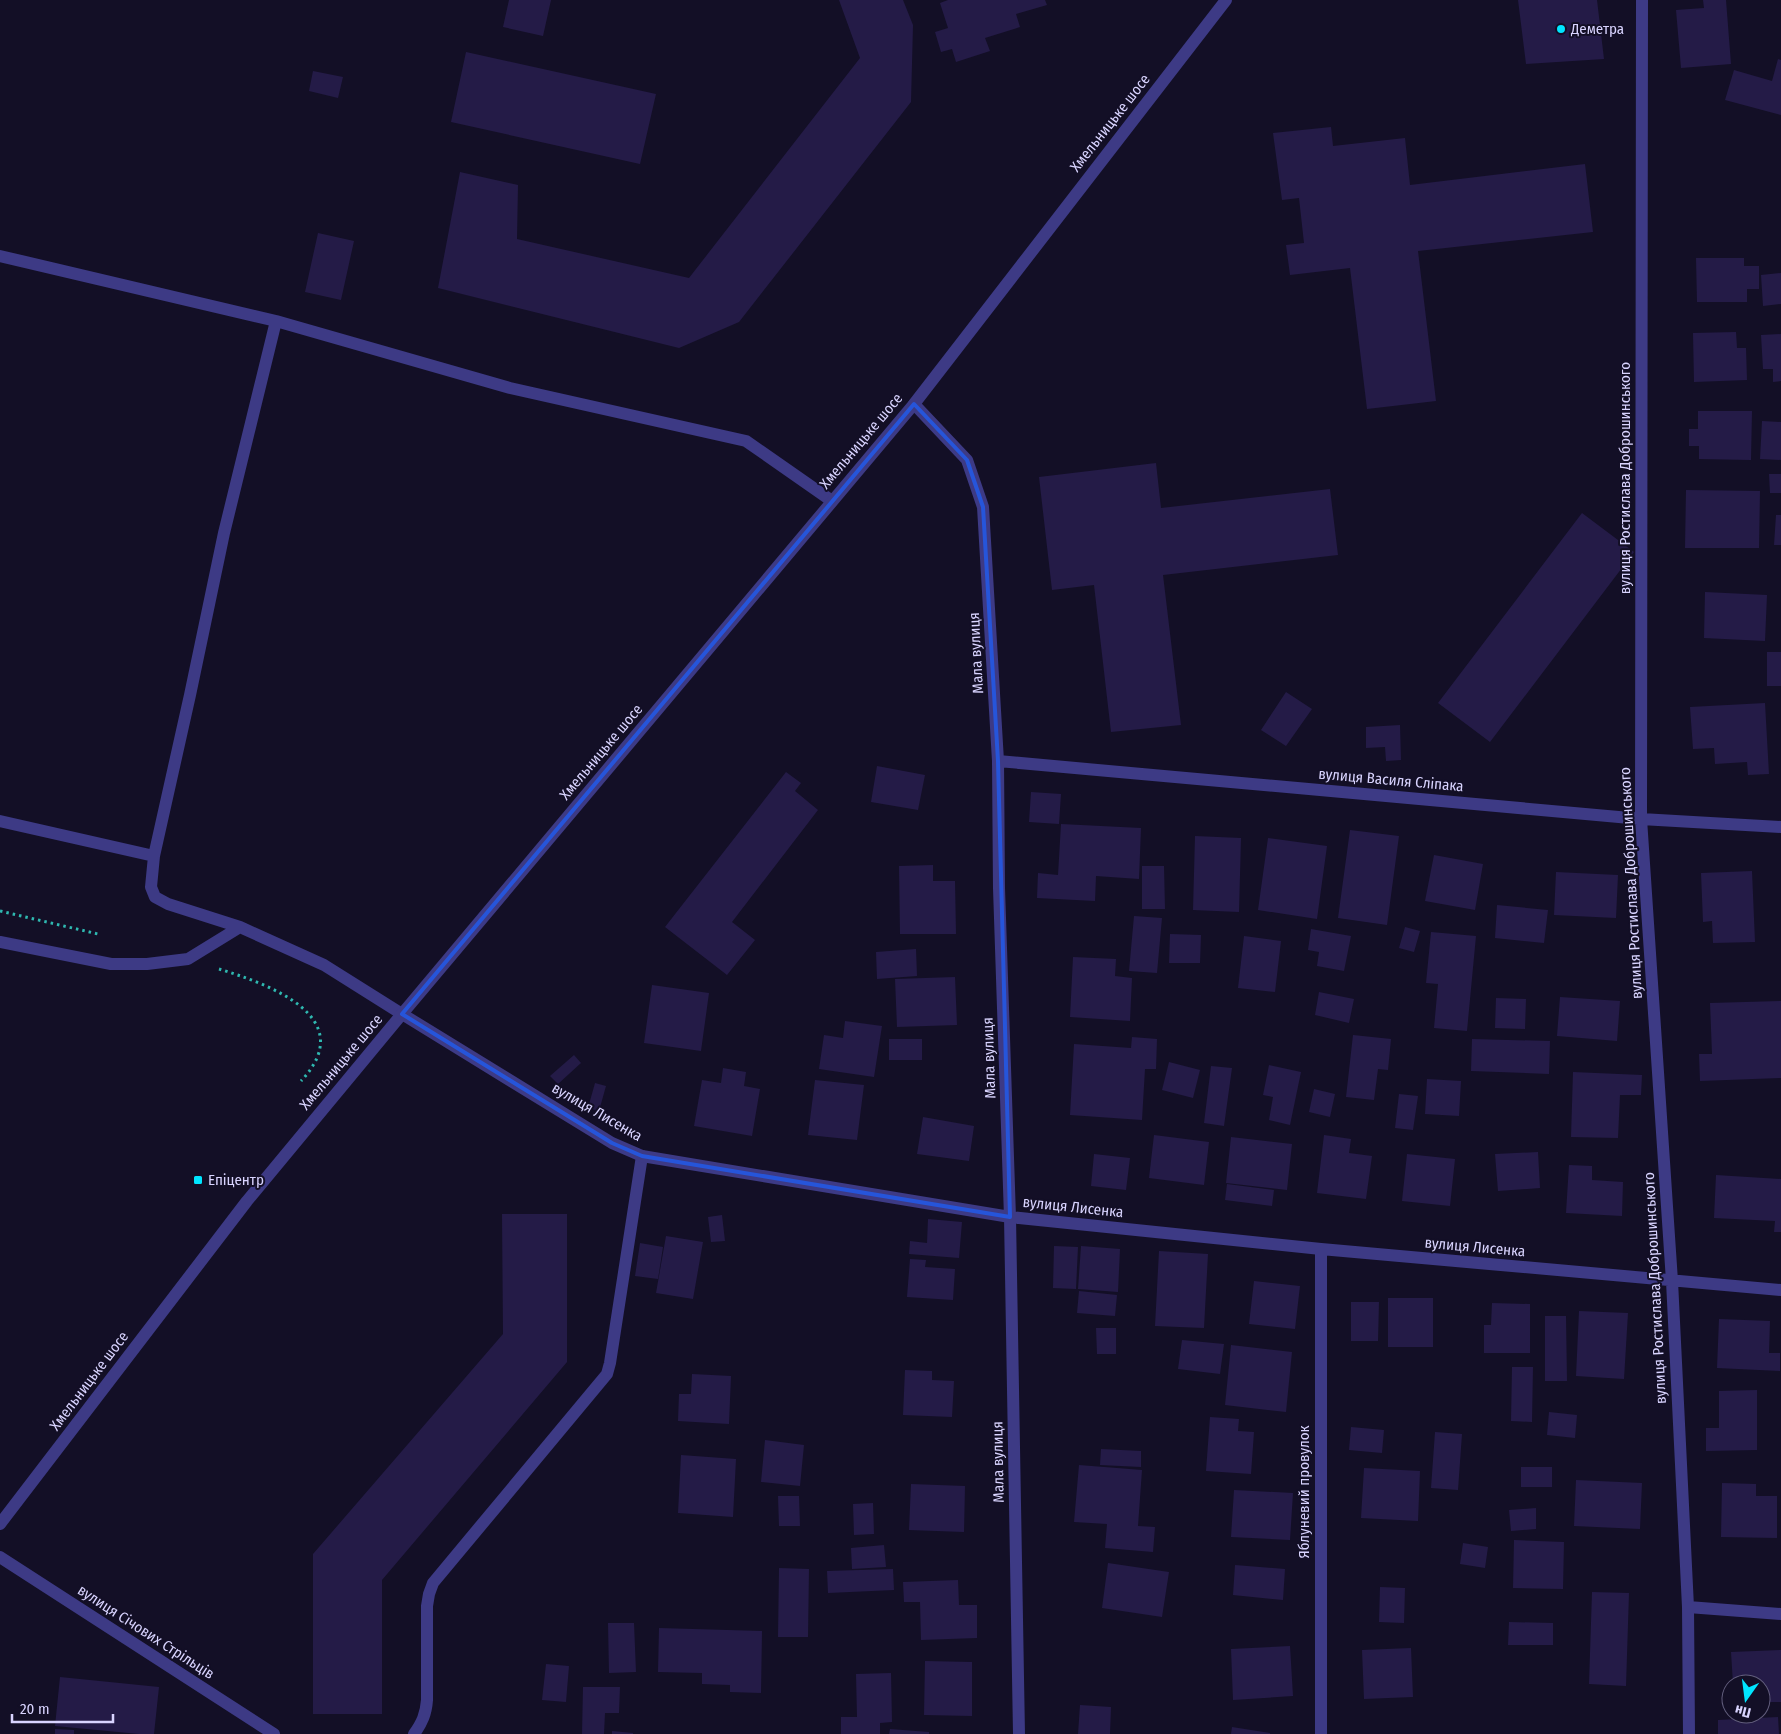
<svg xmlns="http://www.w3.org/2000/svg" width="1781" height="1734" font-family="'Fira Sans Condensed',sans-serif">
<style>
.building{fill:#241b47}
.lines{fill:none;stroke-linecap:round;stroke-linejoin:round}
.path{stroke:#2fb8b0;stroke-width:3;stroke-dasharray:2.5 4;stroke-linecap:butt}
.service{stroke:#3d3a85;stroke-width:12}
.minor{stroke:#3d3a85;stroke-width:12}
.tertiary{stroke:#3d3a85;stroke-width:12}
.marked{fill:none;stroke:#2655da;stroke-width:4;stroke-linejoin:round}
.poi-dot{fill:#00e5ff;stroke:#130f26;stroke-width:2}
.labels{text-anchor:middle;stroke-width:4;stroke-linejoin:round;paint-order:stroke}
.poi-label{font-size:15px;fill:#d9d4ff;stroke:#130f26;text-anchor:start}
.street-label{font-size:15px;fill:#d9d4ff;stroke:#130f26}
</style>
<rect width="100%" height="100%" fill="#130f26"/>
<path class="building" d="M509 0H551L543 36 503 27Z
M839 0H903L913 25 911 102 739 322 679 348 438 288 460 172 518 185 517 239 689 278 860 58Z
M948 0H1045L1047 5 1016 14 1020 27 985 38 990 51 956 62 952 49 941 52 935 32 948 28 940 3Z
M1518 0H1597L1604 59 1526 64Z
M1703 0H1726L1731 64 1681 68 1676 10 1704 8Z
M466 52 656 94 640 164 451 122Z
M1778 59 1781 60V115L1725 100 1734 70 1772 81Z
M313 71 343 77 338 98 309 91Z
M1331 127 1333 146 1405 138 1410 185 1585 164 1593 232 1418 251 1436 401 1367 409 1350 268 1290 275 1286 245 1304 243 1299 198 1282 200 1273 133Z
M318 233 354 241 341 300 305 292Z
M1696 258H1744V266H1759V289H1747V302H1697Z
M1781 273V304L1763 306 1761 275Z
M1736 332 1737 348H1746L1747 380 1694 382 1693 333Z
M1781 334V381L1773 382V369H1763L1761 335Z
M1698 411H1752L1751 460 1699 459V446H1689V429H1698Z
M1762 421 1781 422V460L1760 459Z
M1156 463 1161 508 1330 489 1338 555 1163 575 1181 725 1111 732 1094 585 1052 590 1039 477Z
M1769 474H1781V493H1770Z
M1686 490 1760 491 1759 548H1685Z
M1582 513 1634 552 1490 742 1438 703Z
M1776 515H1781V545H1774Z
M1705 592 1767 595 1765 641 1704 638Z
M1767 652H1781V686H1767Z
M1286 692 1312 709 1286 746 1261 730Z
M1765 703 1769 774 1748 775 1747 762 1715 764 1714 748 1693 749 1690 707Z
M1400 725 1401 760 1386 761 1385 747 1366 748V727Z
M877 766 925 775 918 810 871 802Z
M786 772 801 783 795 791 818 810 732 922 755 940 727 975 665 927Z
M1031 792 1061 794 1059 824 1029 822Z
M1061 824 1141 828 1139 879 1096 876 1095 901 1037 898 1038 873 1058 875Z
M1350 830 1399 836 1387 925 1338 918Z
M1195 836 1241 838 1239 912 1193 910Z
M1268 838 1327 846 1317 919 1258 910Z
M1434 855 1483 864 1475 910 1425 901Z
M933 865V881H955L956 934H900L899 866Z
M1142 866H1164L1165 909H1142Z
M1752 871 1755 942 1713 943 1712 921 1703 922 1701 873Z
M1556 872 1618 875 1616 918 1554 915Z
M1497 905 1548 910 1544 943 1495 938Z
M1134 916 1162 918 1157 973 1129 971Z
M1405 927 1420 931 1414 952 1399 948Z
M1311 929 1351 936 1344 971 1317 966 1319 952 1308 950Z
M1431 932 1476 936 1467 1031 1434 1028 1438 984 1426 983Z
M1170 934 1201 935 1200 963H1169Z
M1244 936 1281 941 1275 992 1238 988Z
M916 949 917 976 877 979 876 952Z
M1073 957 1116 959 1115 976 1132 978 1130 1021 1070 1017Z
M955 977 957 1025 897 1027 895 979Z
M652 985 709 993 701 1051 644 1043Z
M1319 992 1354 999 1349 1023 1315 1015Z
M1560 997 1620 1001 1617 1041 1557 1036Z
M1496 998 1526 999 1525 1029 1495 1028Z
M1781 1001V1078L1700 1081 1699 1054H1712L1710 1003Z
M845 1021 882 1026 874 1077 819 1069 824 1035 843 1038Z
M1353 1035 1391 1039 1388 1070 1378 1069 1374 1100 1346 1097Z
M1132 1037 1157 1039 1156 1069H1145L1142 1120 1070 1115 1074 1044 1131 1048Z
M889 1039H922V1060H889Z
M1472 1039 1550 1041 1549 1074 1471 1071Z
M574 1055 581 1063 558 1084 550 1076Z
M1169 1062 1200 1070 1193 1098 1162 1090Z
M1269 1065 1301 1072 1290 1125 1269 1120 1273 1097 1263 1095Z
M1211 1066 1232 1068 1224 1126 1204 1123Z
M723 1068 746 1072 744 1086 760 1089 752 1136 694 1126 702 1080 721 1083Z
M1573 1072 1642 1075 1641 1095H1620L1618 1138 1571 1137Z
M1427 1079 1461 1081 1459 1116 1425 1114Z
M815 1080 864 1085 857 1140 808 1135Z
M595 1083 606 1086 599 1111 588 1108Z
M1314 1089 1335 1094 1330 1117 1309 1112Z
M1399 1094 1418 1096 1413 1130 1395 1128Z
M923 1117 974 1126 969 1161 917 1154Z
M1154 1135 1209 1142 1204 1185 1149 1178Z
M1324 1135 1351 1139 1349 1153 1372 1156 1366 1199 1317 1193Z
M1231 1137 1292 1144 1287 1190 1226 1183Z
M1538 1152 1540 1188 1498 1191 1495 1154Z
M1094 1154 1130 1158 1126 1190 1091 1186Z
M1407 1154 1455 1159 1450 1206 1402 1201Z
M1569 1165 1592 1166V1180L1623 1182 1622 1216 1566 1213Z
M1716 1175 1781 1179V1232H1774L1775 1221 1714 1218Z
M1227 1184 1274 1190 1272 1206 1225 1200Z
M502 1214H567V1362L382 1580V1714H313V1554L503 1334Z
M722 1215 725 1241 711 1242 708 1217Z
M928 1219 962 1222 959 1258 909 1254 910 1241 927 1243Z
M666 1236 703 1242 693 1299 656 1293Z
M640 1243 663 1247 658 1279 635 1276Z
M1054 1246 1078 1247 1076 1289 1053 1288Z
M1081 1246 1120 1249 1118 1292 1078 1289Z
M1159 1251 1208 1254 1204 1328 1155 1326Z
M910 1259 926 1260 925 1267 955 1269 953 1300 907 1297Z
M1254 1281 1300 1286 1295 1329 1249 1324Z
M1079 1291 1117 1295 1115 1316 1077 1313Z
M1388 1298H1433V1347H1388Z
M1351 1302H1379L1378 1341H1351Z
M1492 1303 1530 1304V1353H1484V1325H1491Z
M1579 1311 1628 1313 1624 1379 1576 1376Z
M1545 1316H1566L1567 1381H1545Z
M1719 1319 1770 1321 1769 1353H1780V1371L1717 1368Z
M1096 1328H1116V1354H1097Z
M1182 1340 1224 1344 1220 1374 1178 1369Z
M1231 1345 1292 1352 1286 1412 1225 1405Z
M1512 1367H1533L1532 1422 1511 1421Z
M905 1370 932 1371V1380L954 1381 952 1417 903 1415Z
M692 1374 731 1376 729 1424 678 1421 679 1394H691Z
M1757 1390V1450L1706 1451V1428H1719V1391Z
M1549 1412 1577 1415 1575 1438 1547 1435Z
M1210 1417 1239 1419 1238 1431 1254 1432 1251 1474 1206 1471Z
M1351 1427 1384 1430 1382 1453 1349 1450Z
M1435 1432 1462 1434 1458 1490 1431 1488Z
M765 1440 804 1445 800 1486 761 1482Z
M1101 1449 1141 1451V1467L1100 1465Z
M681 1455 736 1459 733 1517 678 1513Z
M1079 1465 1142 1470 1138 1526 1155 1527 1153 1552 1105 1548 1107 1524 1074 1522Z
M1521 1467H1552V1487H1521Z
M1364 1468 1420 1471 1418 1521 1361 1518Z
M1576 1480 1642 1483 1640 1529 1574 1526Z
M1722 1483 1756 1484V1496H1777V1538L1721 1537Z
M911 1484 965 1486 964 1532 909 1530Z
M1234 1490 1293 1493 1290 1540 1231 1537Z
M778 1496H799L800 1526H779Z
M873 1503 874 1534 854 1535 853 1504Z
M1536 1508V1529L1511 1531 1509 1510Z
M1514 1540 1564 1542 1563 1589 1513 1588Z
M1463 1543 1488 1547 1485 1568 1460 1564Z
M884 1545 886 1567 852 1569 851 1548Z
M1108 1563 1169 1572 1162 1617 1102 1608Z
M1235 1565 1285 1569 1283 1600 1233 1595Z
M779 1568 809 1569 808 1637H778Z
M893 1569 894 1590 828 1593 827 1571Z
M958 1580 959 1605H977V1638L921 1640 920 1602H904L903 1582Z
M1380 1587 1405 1588 1404 1623 1379 1622Z
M1592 1592 1629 1593 1626 1686 1589 1684Z
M1509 1622 1553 1623V1645H1508Z
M608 1623H634L636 1672 609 1673Z
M659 1628 762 1631 761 1693 730 1692V1685L702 1684V1673L658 1672Z
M1290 1646 1293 1696 1233 1700 1231 1649Z
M1411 1648 1413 1697 1364 1699 1362 1650Z
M1781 1650V1702H1761V1684H1733L1731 1652Z
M925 1661 972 1662V1716L924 1715Z
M546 1664 569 1666 566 1702 542 1700Z
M891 1673 892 1722 880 1723V1734H841V1717H857L856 1674Z
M60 1677 159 1687 154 1734H139L55 1726Z
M583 1687H620L619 1713H605L604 1734H582Z
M1080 1705 1111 1707 1110 1734H1078Z
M1778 1717 1779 1734H1718V1720Z
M1232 1727 1270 1733V1734H1231Z
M55 1729 74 1730V1734H55Z
M890 1729 929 1732V1734H889Z
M612 1731 633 1733V1734H612Z"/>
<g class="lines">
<path class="path" d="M0 911 98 934
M219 969C268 984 361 1017 301 1081"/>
<path class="service" d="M0 256 276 321 510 388 746 441 832 501
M276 321 224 533 190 695 154 856 151 887 155 897 168 904 240 927 324 965 402 1014
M0 821 154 856
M0 942 111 964H147L188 959 240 927
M414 1734C422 1723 426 1714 427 1700V1606L429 1594 433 1583 607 1374 610 1363 642 1156"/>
<path class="minor" d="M1642 0 1641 819 1672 1281 1688 1607 1689 1734
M914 404 967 460 983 507 998 761 999 888 1010 1217 1019 1734
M998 761 1641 819 1781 827
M402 1014 612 1143 642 1156 1010 1217 1321 1249 1781 1290
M0 1557 274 1734
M1688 1607 1781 1614
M1321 1734V1249"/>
<path class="tertiary" d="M0 1524 247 1201 402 1014 914 404 1226 0"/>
</g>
<path class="marked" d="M914 404 967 460 983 507 998 761 1010 1217 642 1156 612 1143 402 1014Z"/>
<g class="poi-dot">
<circle cx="1561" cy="29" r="5"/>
<rect x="193" y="1175" width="10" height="10" rx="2.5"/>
</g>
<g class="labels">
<g class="poi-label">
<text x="1571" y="34">Деметра</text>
<text x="208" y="1185">Епіцентр</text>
</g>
<g class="street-label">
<text transform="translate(1110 123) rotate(-52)" y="5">Хмельницьке шосе</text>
<text transform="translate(861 441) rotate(-50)" y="5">Хмельницьке шосе</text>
<text transform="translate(1625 478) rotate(-90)" y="5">вулиця Ростислава Доброшинського</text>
<text transform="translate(976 653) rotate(-93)" y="5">Мала вулиця</text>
<text transform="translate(601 752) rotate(-50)" y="5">Хмельницьке шосе</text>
<text transform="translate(1391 780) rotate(5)" y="5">вулиця Василя Сліпака</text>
<text transform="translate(1631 883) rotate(-93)" y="5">вулиця Ростислава Доброшинського</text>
<text transform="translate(989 1058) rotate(-92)" y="5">Мала вулиця</text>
<text transform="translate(341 1062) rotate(-50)" y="5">Хмельницьке шосе</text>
<text transform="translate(597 1112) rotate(30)" y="5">вулиця Лисенка</text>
<text transform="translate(1073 1207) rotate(6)" y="5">вулиця Лисенка</text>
<text transform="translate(1475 1247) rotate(5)" y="5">вулиця Лисенка</text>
<text transform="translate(1655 1288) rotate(-93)" y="5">вулиця Ростислава Доброшинського</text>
<text transform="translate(89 1381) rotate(-53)" y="5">Хмельницьке шосе</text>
<text transform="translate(998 1462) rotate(-91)" y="5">Мала вулиця</text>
<text transform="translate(1304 1492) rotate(-90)" y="5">Яблуневий провулок</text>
<text transform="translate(146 1632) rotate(33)" y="5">вулиця Січових Стрільців</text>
</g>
</g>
<g transform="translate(1746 1699) rotate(194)"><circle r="24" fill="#130f26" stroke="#625e7d"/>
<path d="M0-4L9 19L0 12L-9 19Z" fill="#00e5ff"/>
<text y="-8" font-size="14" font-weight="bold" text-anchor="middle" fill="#d9d4ff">Пн</text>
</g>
<path d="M12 1714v8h101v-8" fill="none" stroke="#d9d4ff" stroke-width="2.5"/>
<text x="20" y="1714" font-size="15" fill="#d9d4ff" stroke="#130f26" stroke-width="4" paint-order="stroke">20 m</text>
</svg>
